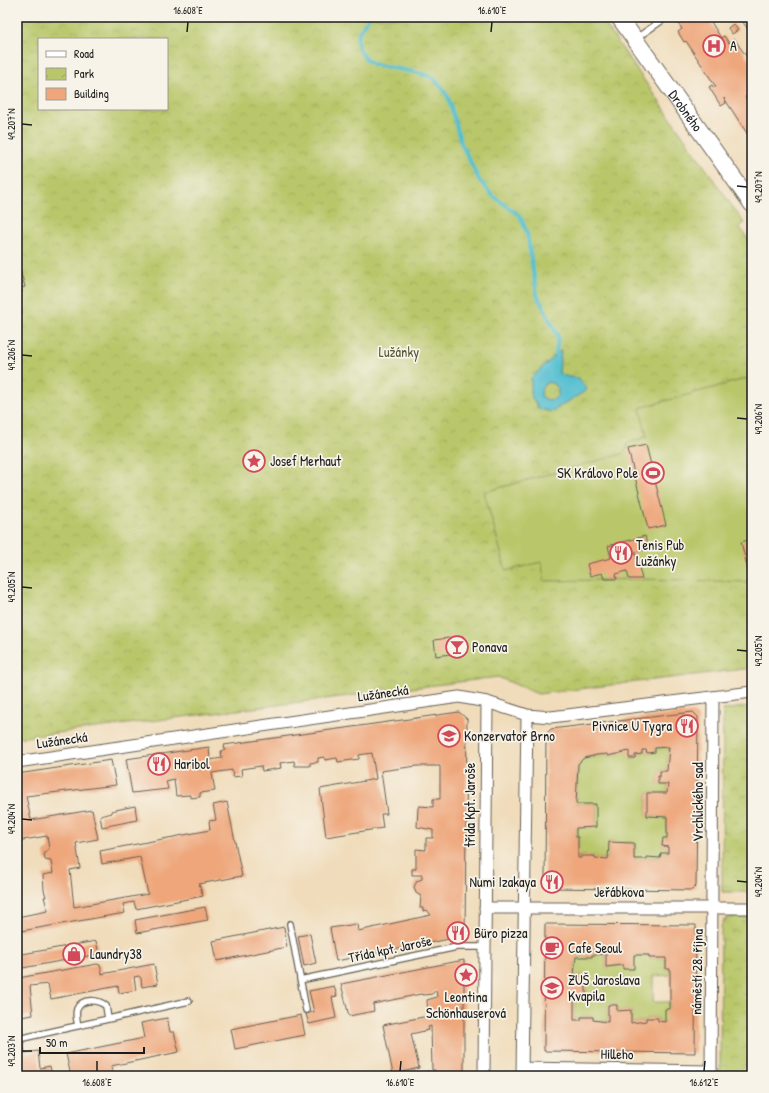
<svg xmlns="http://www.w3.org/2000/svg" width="769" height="1093" font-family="'Patrick Hand',sans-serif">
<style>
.park{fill:url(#park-crowns);stroke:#6a7243;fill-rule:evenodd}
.garden{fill:#b9c76a;stroke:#6a7243}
.water{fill:#54bfd0;stroke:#386e76;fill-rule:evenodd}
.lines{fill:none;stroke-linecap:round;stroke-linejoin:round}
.stream{stroke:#54bfd0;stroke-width:4}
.building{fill:#eea67a;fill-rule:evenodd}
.lane-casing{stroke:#665f53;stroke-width:8}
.street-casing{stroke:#665f53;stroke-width:13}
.secondary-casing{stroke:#665f53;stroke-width:18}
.lane{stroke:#fff;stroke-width:5.5}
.street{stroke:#fff;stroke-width:11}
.secondary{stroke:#fff;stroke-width:16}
.ticks{fill:none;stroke:#1c1c1c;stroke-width:1.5}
.labels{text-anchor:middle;stroke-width:3.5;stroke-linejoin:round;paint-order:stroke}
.poi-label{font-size:14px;fill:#1c1c1c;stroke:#f7f3e8;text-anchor:start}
.street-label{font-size:14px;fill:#1c1c1c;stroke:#f7f3e8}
.park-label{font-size:14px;fill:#535837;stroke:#f7f3e8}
.neatline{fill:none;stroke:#1c1c1c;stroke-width:1.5}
.ticks-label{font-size:10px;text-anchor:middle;fill:#1c1c1c}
</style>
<defs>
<pattern id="park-crowns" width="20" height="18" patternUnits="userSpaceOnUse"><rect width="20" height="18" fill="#b9c76a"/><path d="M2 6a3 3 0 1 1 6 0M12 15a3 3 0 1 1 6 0" fill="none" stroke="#9eaa5b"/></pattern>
</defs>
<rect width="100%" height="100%" fill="#f7f3e8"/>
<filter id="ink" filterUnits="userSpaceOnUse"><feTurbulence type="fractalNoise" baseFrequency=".025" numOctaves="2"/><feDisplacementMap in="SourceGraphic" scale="8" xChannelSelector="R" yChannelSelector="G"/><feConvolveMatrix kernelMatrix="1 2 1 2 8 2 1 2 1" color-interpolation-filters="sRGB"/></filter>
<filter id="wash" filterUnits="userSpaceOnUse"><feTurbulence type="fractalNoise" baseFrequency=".012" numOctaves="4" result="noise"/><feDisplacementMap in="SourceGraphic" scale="16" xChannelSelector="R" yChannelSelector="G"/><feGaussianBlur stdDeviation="0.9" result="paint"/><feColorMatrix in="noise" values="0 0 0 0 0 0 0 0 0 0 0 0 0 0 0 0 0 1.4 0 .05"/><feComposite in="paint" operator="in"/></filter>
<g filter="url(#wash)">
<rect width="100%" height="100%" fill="#f0dcba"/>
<path class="park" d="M17 17H600L744 223 739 226 752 245V668L538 694 498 677 17 738ZM39 39H167V109H39Z
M752 706V892H722L723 710Z
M731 917H752V1076H720L721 927 724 920Z"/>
<path class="garden" d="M752 377V582L642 579 545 581 541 562 506 571 484 492 622 454 627 449V443L647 437 640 408Z
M669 747 667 771H660V776H658V784H668L667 793H647V816L667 817V838L663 839 662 846 668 847V853H661L660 858 648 857 647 859H634V843L609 842 608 859 595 858V856H581V858H578V837H576V828L596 827V804H576L578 764 584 758 607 754 608 756 629 751 630 758H635V755L642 754V750H646L647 753 655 752V748Z
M606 954V967L623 965 634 955H649V958H666V969H670V975L653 976V1002H670V1009L665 1022 658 1021V1018H646V1021L631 1023V1010L617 1011V1005H608V1022L593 1020V1017H581V1020H574V1001L576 999H586V976H576L574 974 576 957H591L592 955Z"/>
<path class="water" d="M561 350 559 373 568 377 579 378 587 390 551 412 539 409 531 396V378ZM548 382 554 384 558 388V395L554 399 548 400 542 397C540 389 542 386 548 382Z"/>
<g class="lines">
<path class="stream" d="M369 17 358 34 357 42 360 51 367 60 373 64 414 72 432 77 441 86 448 97 461 143 479 180 493 196 520 216 527 233 537 295 558 336 556 354"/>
</g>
<g id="blocks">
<path class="building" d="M674 17H708L721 38 724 36 729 43 734 39 752 64V92L745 97 747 100 752 96V141L724 98 726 103 721 106 709 87 712 85 714 88 716 87 686 41 684 42 678 32 682 29Z
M739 17H752V38L748 29Z
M733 24 738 30 732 34 728 28Z
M17 270H20L25 287 21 288 22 292 17 294Z
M17 296 22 313 17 314Z
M646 445 666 525 648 529 628 449Z
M645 536 648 549 635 552 642 579H629L627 571 616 574 617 579H604L602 573 590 576 587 564 611 558 608 546Z
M752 539V569L748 570 741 542Z
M463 636 465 652 436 656 434 640Z
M459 712 467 719 465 936 336 961 330 928 357 924 358 931 431 915 427 910 423 911V908H420L421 896 416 893 414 887 417 881 422 879V875H412V869H416V849L426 850V838H433V830L417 827 418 808 419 806 433 807V799H440V766H417L381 771 387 814H381L383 828 326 837 320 789 376 779 372 753 359 755V759L338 762 337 758 325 760 324 757 318 758V762L310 763V766H295L294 761 280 763 281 768 262 771 261 766 241 769 242 776 233 777 232 770 212 773 215 791 200 793V797L190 798V795L176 796 174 779 166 781 168 789 132 793 126 759 209 747 210 760 222 758 221 751 225 750 224 745Z
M693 712 698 717 696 886 692 890 550 888 545 884 546 734 551 729ZM669 747 667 771H660V776H658V784H668L667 793H647V816L667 817V838H663L662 846 668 847V853H661L660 858 647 857V859H634V843L609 842 608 859 595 858V856H581V858H578V837H576V828L596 827V804H576L578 764 584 758 597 755 607 754 608 756 629 751V758H635V755L642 754V750H646L647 753 655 752V748Z
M111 760 116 785 26 796 31 820 92 810 98 839 76 843 80 868 70 870 74 907 148 894 140 857 102 864 100 851 210 830 209 821 216 820 213 805 227 802 242 876 199 884 203 896 136 909 134 902 123 904 125 913 21 931 20 930H17V917L48 911 44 897H46L44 890 43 875 53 873 51 861 45 860 44 852 49 849 47 836 17 841V807H19L17 799V774Z
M135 806 137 820 102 827 100 816 112 813 111 811Z
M205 907 208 920 137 933 135 920Z
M545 924 696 925 695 1053 544 1051ZM606 954V967L623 965V969H634V955H649V958H666V969H670V1009H665V1022L658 1021V1018H646V1021L631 1023V1010L617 1011V1005H608V1022L593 1020V1017H581V1020H574V1001L576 999H586V976H576L574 974 576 957H592V955Z
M284 927 287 947 217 961 213 941Z
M310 934 316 963 304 966 298 936Z
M96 941 99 954 17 969V955Z
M464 960V1076H405L428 1071 433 1074H435V1070H432L431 1026 428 1027 429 1030 411 1034 419 1068 393 1074 383 1025 428 1016 427 1000 437 997 436 990 432 994 424 995 421 994 373 1004 374 1011 349 1016 341 984Z
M97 964 100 965 102 974 154 964 158 984 142 987 141 978 139 976 134 977 136 990 119 993 118 986 51 999 48 984 30 986 33 1015 21 1017 25 1053 38 1051 40 1068 50 1066 52 1076H17L18 978Z
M334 986 337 996 332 997 336 1018 309 1024 306 1014 314 1012 309 991Z
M301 1015 305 1035 235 1049 231 1029Z
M167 1018 170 1032H174L179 1052 111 1066 113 1076H71L66 1054 144 1038 141 1023Z"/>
</g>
</g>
<g filter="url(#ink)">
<use href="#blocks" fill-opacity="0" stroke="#665f53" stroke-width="1"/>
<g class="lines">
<g class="lane-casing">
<path id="lane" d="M635 39 667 17
M290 924 306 1010
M300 980 457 947H485
M78 1026C77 1020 75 1015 77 1009 82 998 98 999 106 1006L108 1019
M23 1038 189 1001"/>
</g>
<g class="street-casing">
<path id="street" d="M17 762 459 697 487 702 527 715 551 717 752 692
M485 908H752
M522 1068 711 1071
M484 1076 487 702
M522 1076 527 715
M711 1076 713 697"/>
</g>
<g class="secondary-casing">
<g id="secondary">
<path id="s1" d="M619 17 752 204"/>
</g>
</g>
<use href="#lane" class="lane"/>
<use href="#street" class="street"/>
<use href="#secondary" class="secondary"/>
</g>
</g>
<path class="ticks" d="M187 32 188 22M491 32 492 22M22 124 32 125M737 186 747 187M22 355 32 356M737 418 747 419M22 587 32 588M737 650 747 651M22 819 32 820M737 881 747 882M22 1051H32M97 1071V1061M400 1071 401 1061M704 1071 705 1061"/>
<defs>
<g id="hospital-ring" transform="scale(1.15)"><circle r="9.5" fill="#f7f3e8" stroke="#d1495b" stroke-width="1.5"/><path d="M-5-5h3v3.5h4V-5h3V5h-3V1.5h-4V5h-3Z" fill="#d1495b"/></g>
<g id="sight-ring" transform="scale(1.15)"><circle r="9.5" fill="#f7f3e8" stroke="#d1495b" stroke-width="1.5"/><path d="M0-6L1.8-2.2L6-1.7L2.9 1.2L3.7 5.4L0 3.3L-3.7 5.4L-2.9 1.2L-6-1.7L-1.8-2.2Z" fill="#d1495b"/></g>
<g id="stadium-ring" transform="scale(1.15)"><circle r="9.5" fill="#f7f3e8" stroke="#d1495b" stroke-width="1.5"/><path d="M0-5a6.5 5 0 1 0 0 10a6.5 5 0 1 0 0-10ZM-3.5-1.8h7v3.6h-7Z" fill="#d1495b"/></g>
<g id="restaurant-ring" transform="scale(1.15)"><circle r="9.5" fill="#f7f3e8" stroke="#d1495b" stroke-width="1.5"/><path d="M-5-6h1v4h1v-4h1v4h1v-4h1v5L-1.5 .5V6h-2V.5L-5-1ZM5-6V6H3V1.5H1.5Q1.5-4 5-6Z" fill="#d1495b"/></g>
<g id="bar-ring" transform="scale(1.15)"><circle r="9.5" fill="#f7f3e8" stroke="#d1495b" stroke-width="1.5"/><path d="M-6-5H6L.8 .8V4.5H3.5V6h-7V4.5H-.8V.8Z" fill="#d1495b"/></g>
<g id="school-ring" transform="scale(1.15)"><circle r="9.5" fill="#f7f3e8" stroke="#d1495b" stroke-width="1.5"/><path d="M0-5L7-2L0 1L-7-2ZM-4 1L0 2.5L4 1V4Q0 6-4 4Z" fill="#d1495b"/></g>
<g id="cafe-ring" transform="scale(1.15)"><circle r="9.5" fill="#f7f3e8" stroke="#d1495b" stroke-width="1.5"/><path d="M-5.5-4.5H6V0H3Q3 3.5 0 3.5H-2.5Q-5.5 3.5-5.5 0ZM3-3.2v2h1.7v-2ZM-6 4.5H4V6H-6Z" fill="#d1495b"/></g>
<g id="shop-ring" transform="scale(1.15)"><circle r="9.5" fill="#f7f3e8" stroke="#d1495b" stroke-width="1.5"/><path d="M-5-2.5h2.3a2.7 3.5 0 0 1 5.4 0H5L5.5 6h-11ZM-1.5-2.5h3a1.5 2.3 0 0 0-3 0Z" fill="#d1495b"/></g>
</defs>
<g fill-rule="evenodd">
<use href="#hospital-ring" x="714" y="46"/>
<use href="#sight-ring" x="254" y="461"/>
<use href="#stadium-ring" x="653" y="473"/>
<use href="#restaurant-ring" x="621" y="553"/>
<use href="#bar-ring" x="457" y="647"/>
<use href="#restaurant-ring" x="687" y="726"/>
<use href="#school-ring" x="449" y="736"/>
<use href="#restaurant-ring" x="159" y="764"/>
<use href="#restaurant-ring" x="552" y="882"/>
<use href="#restaurant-ring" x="458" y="933"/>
<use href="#cafe-ring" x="552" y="948"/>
<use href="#shop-ring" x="74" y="954"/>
<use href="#sight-ring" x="466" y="975"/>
<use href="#school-ring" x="552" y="988"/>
</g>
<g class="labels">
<g class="poi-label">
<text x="730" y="51">A</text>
<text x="270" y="466">Josef Merhaut</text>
<text x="638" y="478" text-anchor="end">SK Královo Pole</text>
<text x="636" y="550">Tenis Pub<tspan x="636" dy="16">Lužánky</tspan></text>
<text x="472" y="652">Ponava</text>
<text x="672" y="731" text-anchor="end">Pivnice U Tygra</text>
<text x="464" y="741">Konzervatoř Brno</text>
<text x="174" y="769">Haribol</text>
<text x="536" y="887" text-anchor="end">Numi Izakaya</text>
<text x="474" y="938">Büro pizza</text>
<text x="568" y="953">Cafe Seoul</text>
<text x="90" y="959">Laundry38</text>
<text x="568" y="985">ZUŠ Jaroslava<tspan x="568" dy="16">Kvapila</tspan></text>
<text x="466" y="1002" text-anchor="middle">Leontina<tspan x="466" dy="16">Schönhauserová</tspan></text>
</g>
<g class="street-label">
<text dy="5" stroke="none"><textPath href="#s1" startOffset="115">Drobného</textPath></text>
<text transform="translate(383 693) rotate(-8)" y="5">Lužánecká</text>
<text transform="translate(62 740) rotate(-8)" y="5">Lužánecká</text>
<text transform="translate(698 802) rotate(-90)" y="5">Vrchlického sad</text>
<text transform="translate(470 805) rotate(-90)" y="5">třída Kpt. Jaroše</text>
<text x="619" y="897">Jeřábkova</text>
<text transform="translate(390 949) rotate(-12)" y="5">Třída kpt. Jaroše</text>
<text transform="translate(697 972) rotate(-89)" y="5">náměstí 28. října</text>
<text transform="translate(617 1054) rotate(1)" y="5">Hilleho</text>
</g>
<g class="park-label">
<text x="399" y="357">Lužánky</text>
</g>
</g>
<rect width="769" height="1093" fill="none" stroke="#f7f3e8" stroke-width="44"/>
<rect x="38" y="38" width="130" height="72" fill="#f7f3e8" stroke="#9f9d96"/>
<rect x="46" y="51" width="20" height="6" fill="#ffffff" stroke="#9f9d96"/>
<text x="74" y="58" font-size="12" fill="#1c1c1c">Road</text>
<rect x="46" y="68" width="20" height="12" fill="url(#park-crowns)" stroke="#9f9d96"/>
<text x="74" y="78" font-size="12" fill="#1c1c1c">Park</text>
<rect x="46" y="88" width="20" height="12" fill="#eea67a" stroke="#9f9d96"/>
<text x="74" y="98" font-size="12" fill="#1c1c1c">Building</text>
<path d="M40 1047v6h104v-6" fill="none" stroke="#1c1c1c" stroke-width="2"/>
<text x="46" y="1047" font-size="12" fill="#1c1c1c" stroke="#f7f3e8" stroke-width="3" paint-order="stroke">50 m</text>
<rect x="22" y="22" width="725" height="1049" class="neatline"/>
<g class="ticks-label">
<text x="188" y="14">16.608°E</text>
<text x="492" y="14">16.610°E</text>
<text transform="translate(11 124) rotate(-90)" y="4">49.207°N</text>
<text transform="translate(758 187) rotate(-90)" y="4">49.207°N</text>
<text transform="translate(11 355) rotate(-90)" y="4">49.206°N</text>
<text transform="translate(758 419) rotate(-90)" y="4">49.206°N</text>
<text transform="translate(11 587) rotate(-90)" y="4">49.205°N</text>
<text transform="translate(758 651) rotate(-90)" y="4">49.205°N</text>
<text transform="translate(11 819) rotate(-90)" y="4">49.204°N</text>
<text transform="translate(758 882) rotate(-90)" y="4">49.204°N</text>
<text transform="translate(11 1051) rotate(-90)" y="4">49.203°N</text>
<text x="97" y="1086">16.608°E</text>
<text x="400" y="1086">16.610°E</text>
<text x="704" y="1086">16.612°E</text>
</g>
</svg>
